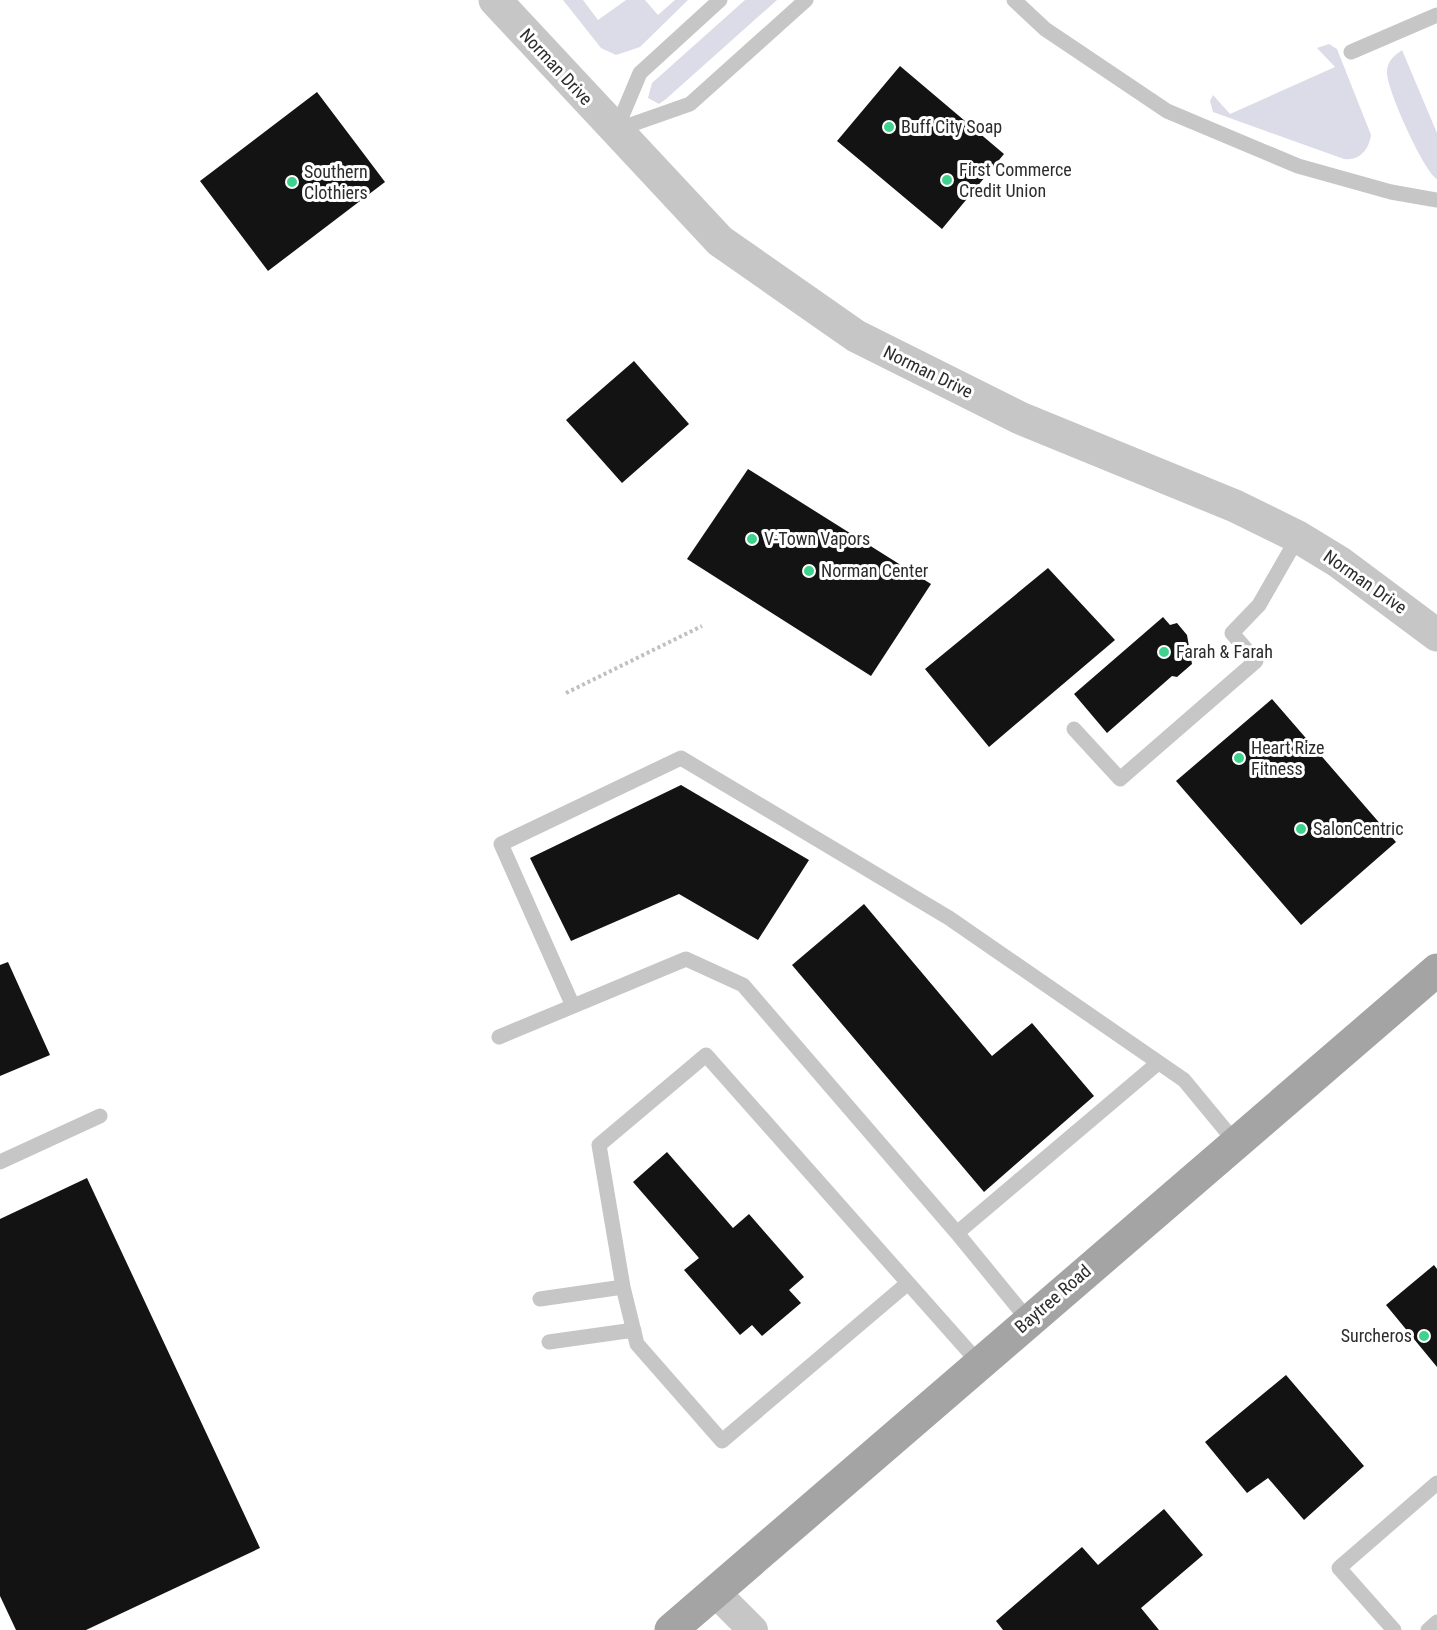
<svg xmlns="http://www.w3.org/2000/svg" width="1437" height="1630" font-family="'Roboto Condensed',sans-serif">
<style>
.green{fill:#dcdbe8}
.building{fill:#131313}
.lines{fill:none;stroke-linecap:round;stroke-linejoin:round}
.path{stroke:#c0c0c0;stroke-width:4;stroke-dasharray:3 3;stroke-linecap:butt}
.service{stroke:#c6c6c6;stroke-width:15}
.minor{stroke:#c6c6c6;stroke-width:30}
.tertiary{stroke:#c6c6c6;stroke-width:33}
.primary{stroke:#a4a4a4;stroke-width:33}
.poi-dot{fill:#3fd28d;stroke:#fff;stroke-width:2}
.labels{text-anchor:middle;stroke-width:6;stroke-linejoin:round;paint-order:stroke}
.street-label{font-size:18px;fill:#2c2c2c;stroke:#fff}
.poi-label{font-size:18px;fill:#2c2c2c;stroke:#fff;text-anchor:start}
</style>
<rect width="100%" height="100%" fill="#fff"/>
<path class="green" d="M563 0H583L598 20 626 0H645L658 15 675 0H688L640 47 616 55 601 48Z
M745 0H777L666 99 659 104 648 98 652 83Z
M1329 44 1337 49 1371 135C1369 150 1359 161 1344 159L1213 112 1210 101 1213 95 1230 114 1335 67 1317 48Z
M1402 50 1437 133V179C1424 172 1385 86 1387 71 1388 60 1394 56 1402 50Z"/>
<path class="building" d="M900 66 1004 154 942 229 837 141Z
M317 92 385 182 268 271 200 181Z
M634 361 689 424 622 483 566 420Z
M748 469 931 584 871 676 687 559Z
M1048 568 1115 640 989 747 925 669Z
M1163 617 1170 625 1177 623 1187 635 1192 664 1177 677 1172 676 1107 733 1074 694Z
M1272 699 1396 842 1301 925 1176 781Z
M681 785 809 860 758 940 679 894 571 941 530 858Z
M864 904 992 1056 1032 1023 1094 1096 984 1192 792 965Z
M8 962 50 1055 0 1076V965Z
M667 1152 733 1228 749 1214 804 1277 789 1290 801 1303 762 1336 752 1325 740 1335 684 1270 699 1258 633 1182Z
M87 1178 260 1548 86 1630H16L0 1596V1219Z
M1434 1265 1437 1269V1367L1386 1305Z
M1286 1375 1364 1466 1304 1520 1268 1478 1247 1493 1205 1442Z
M1164 1509 1203 1555 1141 1608 1159 1630H1003L996 1621 1082 1547 1098 1565Z"/>
<g class="lines">
<path class="path" d="M566 693 702 626"/>
<path class="service" d="M1014 0 1045 29 1167 111 1298 166 1391 192 1437 200
M1351 52 1437 15
M616 130 690 104 806 0
M616 130 640 73 720 0
M1074 729 1120 779 1256 661 1232 633 1259 605 1298 537
M573 1006 501 844 681 758 949 918 1184 1080 1236 1143
M499 1037 686 959 743 985 957 1233 1029 1321
M0 1162 100 1116
M957 1233 1158 1063
M908 1283 722 1441 637 1344 623 1287 599 1145 706 1055C797 1158 888 1261 979 1363
M540 1299 623 1287
M549 1342 634 1330
M1394 1630 1339 1568 1437 1483
M1428 1630 1437 1622"/>
<path class="minor" d="M715 1592 753 1630"/>
<path class="tertiary" d="M495 0 720 241 856 336 1020 418 1235 506 1298 537 1339 562 1437 635"/>
<path class="primary" d="M671 1630 1437 970"/>
</g>
<g class="poi-dot">
<circle cx="889" cy="127" r="6"/>
<circle cx="947" cy="180" r="6"/>
<circle cx="292" cy="182" r="6"/>
<circle cx="752" cy="539" r="6"/>
<circle cx="809" cy="571" r="6"/>
<circle cx="1164" cy="652" r="6"/>
<circle cx="1239" cy="758" r="6"/>
<circle cx="1301" cy="829" r="6"/>
<circle cx="1424" cy="1336" r="6"/>
</g>
<g class="labels">
<g class="street-label">
<text transform="translate(556 67) rotate(47)" y="6">Norman Drive</text>
<text transform="translate(928 372) rotate(26)" y="6">Norman Drive</text>
<text transform="translate(1365 582) rotate(35)" y="6">Norman Drive</text>
<text transform="translate(1053 1299) rotate(-41)" y="6">Baytree Road</text>
</g>
<g class="poi-label">
<text x="901" y="133">Buff City Soap</text>
<text x="959" y="176">First Commerce<tspan x="959" dy="21">Credit Union</tspan></text>
<text x="304" y="178">Southern<tspan x="304" dy="21">Clothiers</tspan></text>
<text x="764" y="545">V-Town Vapors</text>
<text x="821" y="577">Norman Center</text>
<text x="1176" y="658">Farah &amp; Farah</text>
<text x="1251" y="754">Heart Rize<tspan x="1251" dy="21">Fitness</tspan></text>
<text x="1313" y="835">SalonCentric</text>
<text x="1412" y="1342" text-anchor="end">Surcheros</text>
</g>
</g>
</svg>
